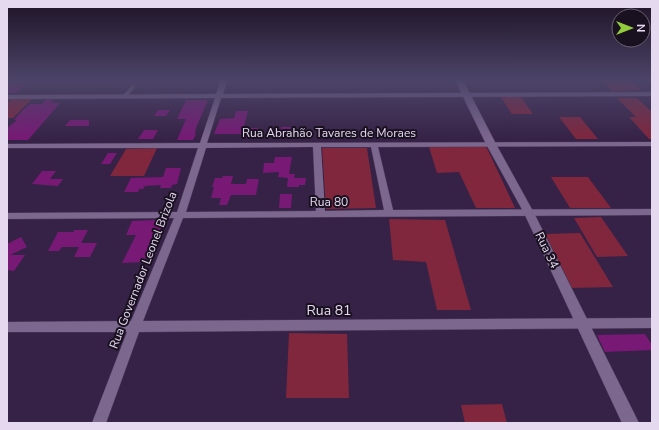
<svg xmlns="http://www.w3.org/2000/svg" width="659" height="430" font-family="'Nunito Sans',sans-serif">
<style>
.green{fill:#80263d}
.building{fill:#771975}
.lines{fill:none;stroke-linecap:round;stroke-linejoin:round}
.service-casing{stroke:#4e3c5a;stroke-width:4.5}
.minor-casing{stroke:#4e3c5a;stroke-width:1}
.tertiary-casing{stroke:#4e3c5a;stroke-width:1}
.service{stroke:#7c678f;stroke-width:3.5}
.minor{fill:#7c678f;fill-rule:evenodd}
.tertiary{fill:#7c678f;fill-rule:evenodd}
.labels{text-anchor:middle;stroke-width:4;stroke-linejoin:round;paint-order:stroke}
.street-label{font-size:12px;fill:#e5d9f0;stroke:#191120}
.near-street-label{font-size:14px;fill:#e5d9f0;stroke:#191120}
</style>
<rect width="100%" height="100%" fill="#362246"/>
<path class="green" d="M601 80H629L641 90 612 91Z
M500 96H520L533 114H512Z
M13 98H33L13 118H7V103Z
M617 98H637L652 112V117H636Z
M559 117H580L598 139H576Z
M629 117H652V139H649Z
M486 146 515 208H476L459 172 437 173 429 147Z
M157 148 144 176H110L126 149Z
M322 148H367L376 208 326 209Z
M551 177H588L611 208H570Z
M601 217 628 256 597 257 574 218Z
M389 219 445 220 471 310H437L426 262 393 260Z
M580 233 613 287 572 288 545 234Z
M289 333 347 334 349 398H286Z
M502 404 507 423H465L461 405Z"/>
<path class="building" d="M16 80 26 84 16 93H7V83Z
M45 100H54L51 103H60L28 140H7V128L17 120H14L22 111 30 104H42Z
M186 100H208L196 128 195 134H196L193 140H177L186 119H177Z
M158 110H170L166 116H154Z
M236 111H248L242 134H214L220 119 234 118Z
M70 120H89V126H65Z
M281 127H291L290 137H280Z
M246 128H258L256 138H243Z
M144 130H158L153 139H138Z
M108 153H117L110 164H101Z
M275 157H292L289 174H295L294 178H306L305 185H299V187H287L288 178 278 177 279 172 263 173 264 163H274Z
M166 168H181L177 184 172 185 171 188H160L161 185 145 186 143 189H139L138 192H124L131 178 163 177Z
M42 171H56L50 179H63L58 186 32 184Z
M223 176H233L231 184H246L247 179H259L256 195H231L227 205H219L221 198H211L214 187H212L215 178H222Z
M280 194H292L291 208H279Z
M155 220H166L162 231 159 232 158 234H153L144 262 122 263 136 235H126L132 221Z
M74 230H88L79 247H62L59 251H48L58 232H74Z
M21 237 27 247 10 255H25L14 271 7 270V244Z
M81 243H97L90 257H74Z
M645 334 652 345V350L605 352 597 335Z"/>
<g class="lines">
<g class="service-casing">
<path id="service" d="M125 96 133 87"/>
</g>
<g class="minor-casing">
<path id="minor" d="M221 80H227L223 94 652 92V96L221 98 207 143 652 142V146L378 147 393 210 652 209V215L183 218 143 321 652 318V328L139 332 106 423H92L127 332H7V322L131 321 174 218 7 219V213L177 212 198 148H7V144L200 143 215 98 7 99V95L216 94ZM313 147 316 211 186 212 206 148ZM321 147H371L384 210 325 211Z"/>
</g>
<g class="tertiary-casing">
<path id="tertiary" d="M455 80H463L496 144 534 213 639 423H622L524 213 486 144Z"/>
</g>
<use href="#service" class="service"/>
<use href="#minor" class="minor"/>
<use href="#tertiary" class="tertiary"/>
</g>
<linearGradient id="sky" x2="0" y2="1"><stop stop-color="#1e1326"/><stop offset="0.57" stop-color="#4c4468"/><stop offset="1" stop-color="#4c4468" stop-opacity="0"/></linearGradient>
<rect width="659" height="140" fill="url(#sky)"/>
<g class="labels">
<g class="street-label">
<text x="329" y="137">Rua Abrahão Tavares de Moraes</text>
<text x="329" y="206">Rua 80</text>
<text transform="translate(547 250) rotate(64)" y="4">Rua 34</text>
<text transform="translate(143 270) rotate(-69)" y="4">Rua Governador Leonel Brizola</text>
</g>
<g class="near-street-label">
<text x="329" y="315">Rua 81</text>
</g>
</g>
<rect width="659" height="430" fill="none" stroke="#e5d9f0" stroke-width="16"/>
<g transform="translate(631 28) rotate(90)"><circle r="19" fill="#191120" stroke="#6b6173"/>
<path d="M0-3L7 15L0 10L-7 15Z" fill="#93cd3d"/>
<text y="-6" font-size="11" font-weight="bold" text-anchor="middle" fill="#e5d9f0">N</text>
</g>
</svg>
